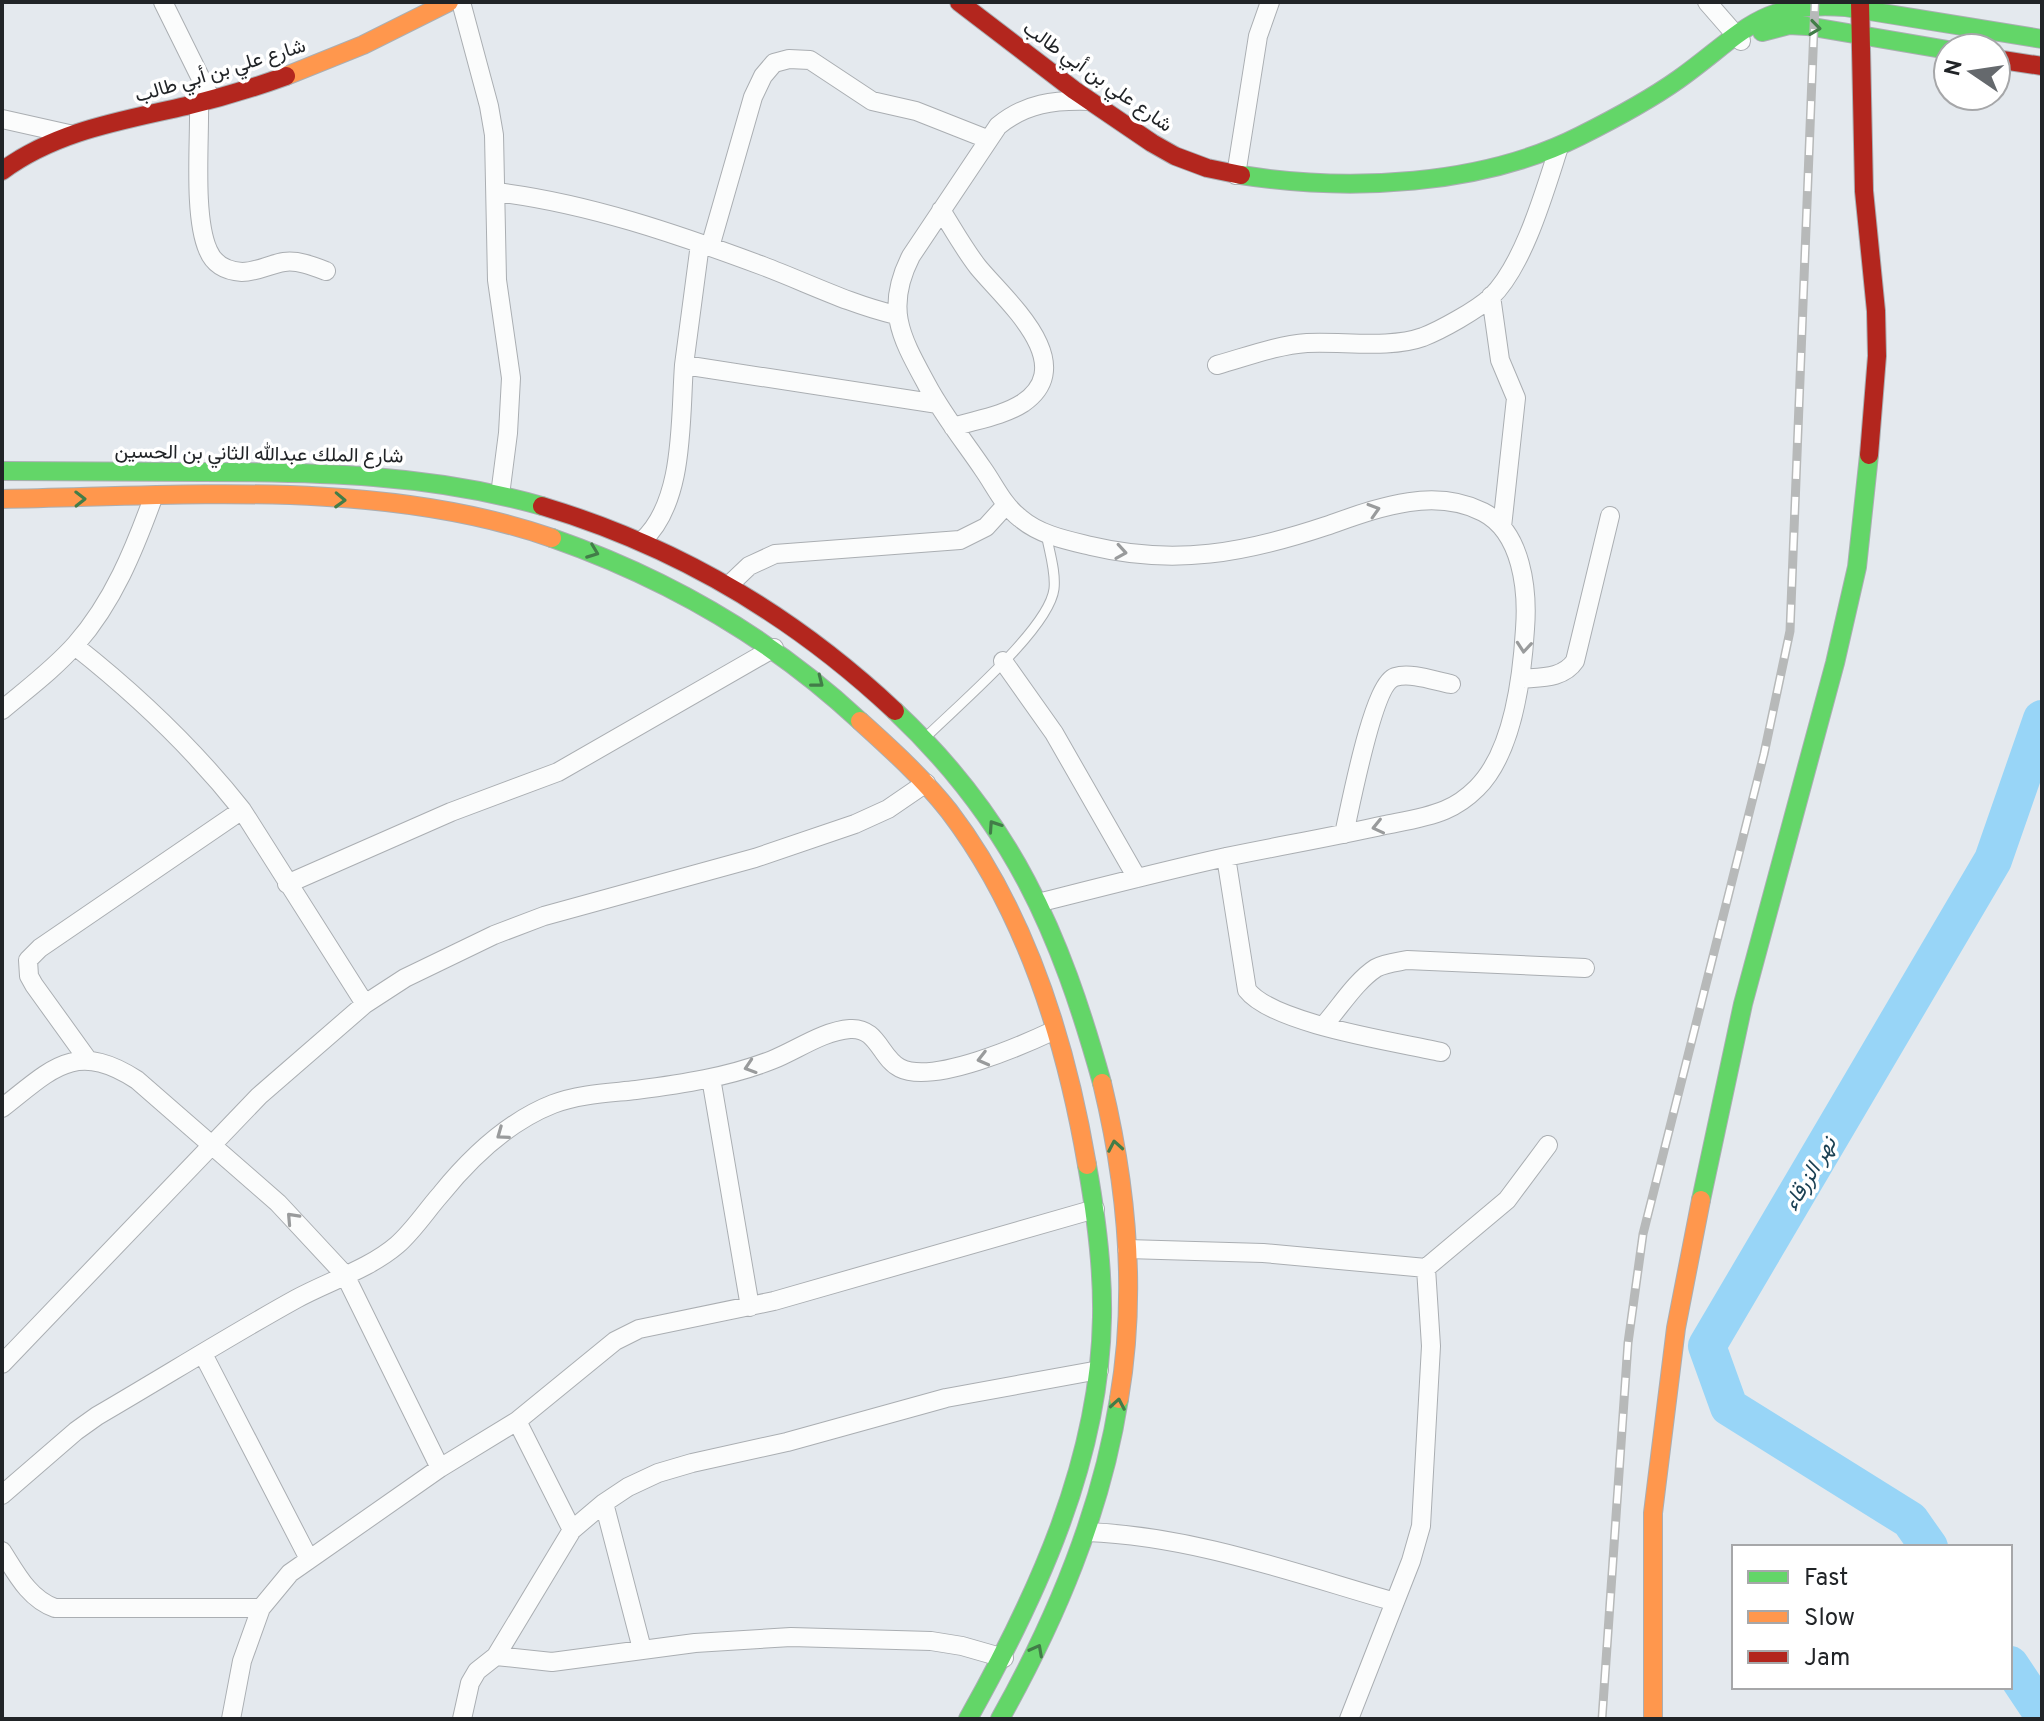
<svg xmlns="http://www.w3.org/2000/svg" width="2044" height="1721" font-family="Overpass,Vazirmatn,sans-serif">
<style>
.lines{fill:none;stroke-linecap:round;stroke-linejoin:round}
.river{stroke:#98d5f7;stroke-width:38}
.lane-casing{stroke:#aaaeb2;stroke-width:11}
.street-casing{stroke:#aaaeb2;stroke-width:20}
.fast-casing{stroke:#aaaeb2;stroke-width:20}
.slow-casing{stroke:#aaaeb2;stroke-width:20}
.jam-casing{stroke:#aaaeb2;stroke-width:20}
.lane{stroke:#fbfcfc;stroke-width:9}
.street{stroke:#fbfcfc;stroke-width:18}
.fast{stroke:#63d668;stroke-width:18}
.slow{stroke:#ff974d;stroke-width:18}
.jam{stroke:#b3261e;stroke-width:18}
.rail-casing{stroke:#b7b9b9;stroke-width:9}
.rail{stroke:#fff;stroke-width:6;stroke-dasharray:18;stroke-linecap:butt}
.oneway{stroke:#427d48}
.oneway2{stroke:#999b9c}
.labels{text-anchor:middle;stroke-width:7;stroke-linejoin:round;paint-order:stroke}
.street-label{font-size:20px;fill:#212427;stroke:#fff}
.water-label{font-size:22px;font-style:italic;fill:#1b4154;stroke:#fff}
</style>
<rect width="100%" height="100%" fill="#e4e9ee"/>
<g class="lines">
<path class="river" d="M1929 1547 1910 1520 1729 1407 1707 1346 1993 860 2042 719
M2010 1665 2042 1713"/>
<g class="lane-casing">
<path id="lane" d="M925 738C956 707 1049 629 1054 589 1056 571 1049 551 1046 533"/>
</g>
<g class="street-casing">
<path id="street" d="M163 2 211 99
M461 2 489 106 494 135 497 280 511 378 508 433 500 495
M1707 2 1741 41
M199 102C200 141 193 216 208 250 214 265 227 271 242 272 257 272 270 264 284 262 298 260 313 266 326 271
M2 119 69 134
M1236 175 1258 36 1270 2
M496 192C587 203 677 234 763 266 808 283 849 304 896 315
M941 210C953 229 964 249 978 267 1004 299 1081 363 1023 403 1003 416 975 420 953 427
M710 247 753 97 763 76 774 63 789 59 810 60 872 101 916 111 987 139
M1491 296 1500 360 1516 398 1502 527
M684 365 700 244
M1217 365C1246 357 1277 345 1307 343 1342 341 1390 349 1423 337 1441 330 1477 310 1491 297 1524 265 1545 190 1559 147
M642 541C685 502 680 419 684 365L938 404
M729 585 749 566 775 554 960 540 986 527 1006 505
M75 646C137 695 193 748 242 810L365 1004
M1003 661 1054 733 1137 878
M1520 679C1540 677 1563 679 1575 661L1610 516
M2 710C27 689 54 669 76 644 113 602 134 550 153 498
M1344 834C1350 808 1373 684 1395 677 1411 672 1435 681 1451 684
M1226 857 1247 990C1273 1024 1397 1042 1441 1052
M287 884 451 812 558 772 774 648
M1038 903C1101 887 1163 871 1226 857 1279 846 1332 837 1385 825 1405 821 1426 818 1445 810 1457 805 1467 798 1477 788 1513 752 1522 679 1525 629 1528 590 1522 532 1483 512 1432 486 1375 509 1326 526 1245 553 1175 566 1091 546 1066 540 1040 535 1020 518 1003 505 995 486 983 469 964 441 943 415 927 385 901 337 884 309 911 256L998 126C1026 103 1054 100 1089 101
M1324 1025C1340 1007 1356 981 1376 968 1385 963 1397 962 1407 960L1585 968
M88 1060 34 985 29 976 28 960 40 948 242 810
M711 1078 750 1307
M2 1108C52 1069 75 1040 137 1080L278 1203 345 1275 440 1468
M1127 1249 1263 1253 1426 1268 1507 1200 1548 1145
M203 1354 309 1559
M2 1364 259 1096 365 1004 405 978 494 935 544 916 755 858 855 824 888 809 926 783
M517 1421 572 1530
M2 1495 76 1431 97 1416C164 1377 229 1336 296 1299 329 1281 369 1269 397 1245 414 1230 426 1211 441 1194 471 1157 507 1122 553 1104 579 1094 609 1093 636 1090 682 1084 729 1077 772 1060 797 1050 823 1031 850 1029 878 1027 880 1058 900 1068 933 1085 1023 1045 1055 1030
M604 1503 642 1649
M1087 1532C1193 1536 1294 1573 1395 1602
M2 1551C16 1573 29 1599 55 1608H261
M496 1656 552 1662 695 1643 791 1637 931 1641 962 1646 1004 1658
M231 1719 242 1661 261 1608 290 1573 440 1468 517 1421 615 1341 639 1329 774 1301 1095 1209
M462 1719 470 1683 477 1671 496 1656 572 1530 604 1503 628 1487 658 1473 692 1463 787 1442 946 1398 1099 1370
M1349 1719 1411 1561 1421 1526 1431 1346 1426 1268"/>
</g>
<g class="fast-casing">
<path id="fast" d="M1762 32 1789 25 1807 26 1948 50
M1241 175C1349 192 1481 186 1580 136 1614 119 1648 101 1679 79 1742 34 1760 0 1845 7L2042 39
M2 471C69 471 136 472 203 472 319 472 430 474 542 506
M552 538C666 578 771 638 860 721
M895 711C1012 821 1060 932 1102 1083
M1701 1200 1743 1004 1835 663 1857 567 1869 455
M968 1719C1037 1596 1100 1460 1102 1317 1103 1266 1096 1215 1087 1165
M1000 1719C1056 1619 1101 1513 1119 1399"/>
</g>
<g class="slow-casing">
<path id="slow" d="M286 76 363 45 449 2
M2 499C181 496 380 478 552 538
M860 721C891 749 923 778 949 811 1026 912 1066 1042 1087 1165
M1102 1083C1127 1186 1137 1294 1119 1399
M1653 1719V1513L1676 1328 1701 1200"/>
</g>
<g class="jam-casing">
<path id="jam" d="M959 2 1074 90 1152 143 1175 156 1207 168 1241 175
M1860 2 1864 191 1876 311 1877 356 1869 455
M1996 59 2042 66
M2 171C56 131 121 121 186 106 220 98 253 88 286 76
M542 506C675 546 794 616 895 711"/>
</g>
<use href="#lane" class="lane"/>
<use href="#street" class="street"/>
<use href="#fast" class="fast"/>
<use href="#slow" class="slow"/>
<use href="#jam" class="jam"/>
<g class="rail-casing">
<path id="rail" d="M1602 1719 1628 1343 1643 1234 1764 754 1790 631 1815 2"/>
</g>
<use href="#rail" class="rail"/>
</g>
<defs><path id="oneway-chevron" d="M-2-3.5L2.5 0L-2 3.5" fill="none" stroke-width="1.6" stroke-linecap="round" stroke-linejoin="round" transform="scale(2)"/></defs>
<g class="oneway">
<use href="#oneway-chevron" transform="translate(1815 28) rotate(8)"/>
<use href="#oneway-chevron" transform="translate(80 499) rotate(-1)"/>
<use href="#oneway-chevron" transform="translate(340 500) rotate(2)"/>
<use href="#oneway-chevron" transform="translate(593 552) rotate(21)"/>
<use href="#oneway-chevron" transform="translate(818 682) rotate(38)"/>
<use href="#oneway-chevron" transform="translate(994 826) rotate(-124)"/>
<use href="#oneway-chevron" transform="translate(1115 1146) rotate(-100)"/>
<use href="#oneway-chevron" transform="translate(1118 1404) rotate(-80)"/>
<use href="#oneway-chevron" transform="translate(1037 1650) rotate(-62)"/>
</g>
<g class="oneway2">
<use href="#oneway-chevron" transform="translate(1374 510) rotate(-17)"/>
<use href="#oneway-chevron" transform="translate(1121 552) rotate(9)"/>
<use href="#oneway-chevron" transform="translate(1524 647) rotate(95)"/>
<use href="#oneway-chevron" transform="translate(1378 827) rotate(167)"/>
<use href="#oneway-chevron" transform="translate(983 1059) rotate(166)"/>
<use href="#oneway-chevron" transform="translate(750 1067) rotate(162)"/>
<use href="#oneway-chevron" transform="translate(502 1134) rotate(144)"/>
<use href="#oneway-chevron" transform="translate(292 1218) rotate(-133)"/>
</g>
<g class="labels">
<g class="street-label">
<text transform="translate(220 70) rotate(-17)" y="7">شارع علي بن أبي طالب</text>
<text transform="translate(1098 76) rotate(35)" y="7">شارع علي بن أبي طالب</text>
<text transform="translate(259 453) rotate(1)" y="7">شارع الملك عبدالله الثاني بن الحسين</text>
</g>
<g class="water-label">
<text transform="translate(1809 1173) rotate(-59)" y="8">نهر الزرقاء</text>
</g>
</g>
<rect width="2044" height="1721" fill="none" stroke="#212427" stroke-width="8"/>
<rect x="1732" y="1545" width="280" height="144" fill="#ffffff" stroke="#a6a7a9" stroke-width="2"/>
<rect x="1748" y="1571" width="40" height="12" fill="#63d668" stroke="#a6a7a9" stroke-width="2"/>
<text x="1804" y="1585" font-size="24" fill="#212427">Fast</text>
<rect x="1748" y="1611" width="40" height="12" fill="#ff974d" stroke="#a6a7a9" stroke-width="2"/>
<text x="1804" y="1625" font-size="24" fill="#212427">Slow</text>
<rect x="1748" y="1651" width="40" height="12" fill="#b3261e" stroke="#a6a7a9" stroke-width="2"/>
<text x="1804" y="1665" font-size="24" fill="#212427">Jam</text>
<g transform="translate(1972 72) rotate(283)"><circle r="38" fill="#ffffff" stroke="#a6a7a9" stroke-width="2"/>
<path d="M0-6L14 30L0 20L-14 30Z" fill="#65696d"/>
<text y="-12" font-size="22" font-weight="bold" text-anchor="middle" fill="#212427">N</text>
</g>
</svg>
